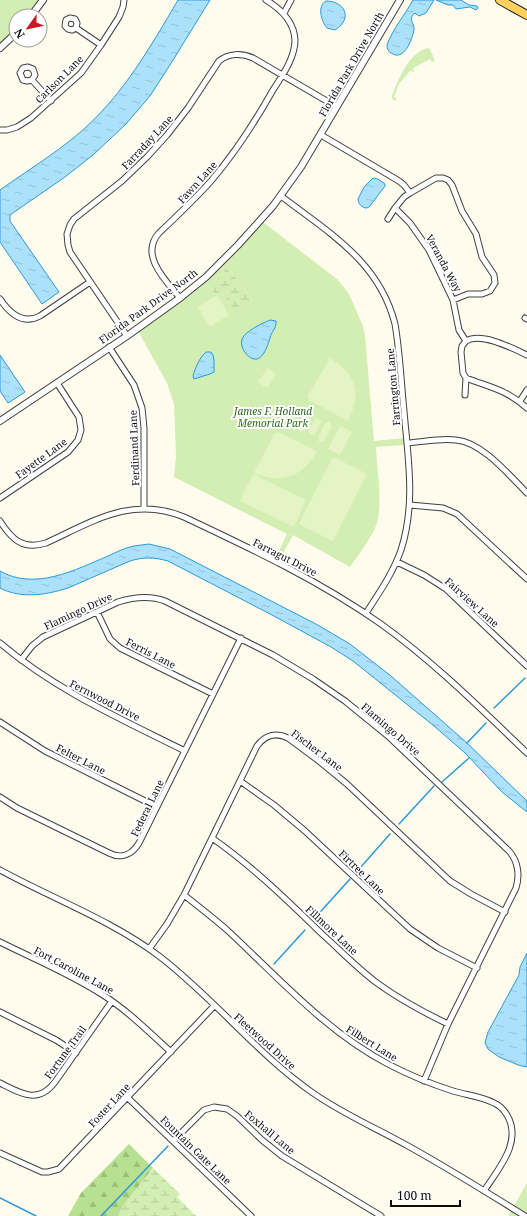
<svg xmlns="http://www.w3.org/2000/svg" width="527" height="1216" font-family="'Noto Serif',serif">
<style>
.green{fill:#d3eeb3;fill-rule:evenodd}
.forest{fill:url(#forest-firs)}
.wetland{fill:url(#wetland-marsh)}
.pitch{fill:#e5f4c5}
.water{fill:url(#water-ripples);stroke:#2b9adb}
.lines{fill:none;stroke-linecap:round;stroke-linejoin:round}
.stream{stroke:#2b9adb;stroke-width:1.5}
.minor-casing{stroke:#404040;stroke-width:7}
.tertiary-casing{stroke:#404040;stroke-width:8}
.primary-casing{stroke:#1e1e1e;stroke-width:10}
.minor{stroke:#fff;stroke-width:5}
.tertiary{stroke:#fff;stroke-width:6}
.primary{stroke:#ffd25d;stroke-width:8}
.labels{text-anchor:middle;stroke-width:4;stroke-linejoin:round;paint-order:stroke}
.street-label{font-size:10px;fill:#0d0d0d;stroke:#fff}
.park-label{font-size:10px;font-style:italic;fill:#2b6b17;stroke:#fff}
</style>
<defs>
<pattern id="forest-firs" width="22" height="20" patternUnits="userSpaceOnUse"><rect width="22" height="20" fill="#b7e090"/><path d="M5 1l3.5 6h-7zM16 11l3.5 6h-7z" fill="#9cbf7b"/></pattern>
<pattern id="wetland-marsh" width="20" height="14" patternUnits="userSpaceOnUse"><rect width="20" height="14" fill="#d3eeb3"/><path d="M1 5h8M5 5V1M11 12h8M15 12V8" fill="none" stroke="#b4cb99"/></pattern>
<pattern id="water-ripples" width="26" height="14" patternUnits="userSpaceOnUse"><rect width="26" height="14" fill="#ace1fc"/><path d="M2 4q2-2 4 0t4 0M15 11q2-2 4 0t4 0" fill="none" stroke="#93c0d7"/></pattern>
</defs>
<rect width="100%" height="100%" fill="#fffbed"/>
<path class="green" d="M0 0H39L27 16H16V28L0 43Z
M428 48 430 49 435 61 432 62 430 59 413 68 414 72 410 71 399 84 394 97 397 99 394 101 392 98V95C399 79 408 53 428 48Z
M263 222 338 280 349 294 363 326 365 336 374 441 404 438 405 445 376 447C377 470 382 496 378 519 375 534 359 554 350 567L293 535 279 561 275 559 287 534 174 477 176 456 174 404 167 383 138 331 206 278 238 250ZM229 269 252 300 251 302 239 309 233 311 225 295 214 293 211 288 217 278Z
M527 1183V1216H508Z"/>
<path class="forest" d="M129 1144 153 1168 123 1206 118 1216H68L81 1193Z"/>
<path class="wetland" d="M227 268 229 269 252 300 251 302 235 312 233 311 225 295 214 293 210 286Z
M153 1168 180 1194 177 1197 196 1216H118L123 1206Z"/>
<path class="pitch" d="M217 295 229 315 210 327 198 307Z
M330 358C357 375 362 392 348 421L309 400 308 396Z
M268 368 276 374 267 388 258 382Z
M308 411 311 413 310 415 312 416 304 431 303 430 301 432 298 430 299 428 297 427 305 413H306Z
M315 418 322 421 314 436 308 432Z
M328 421 331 423 330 425 332 426 324 441 323 440 322 442 318 441 319 438H318L325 423H327Z
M340 426 352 432 340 455 328 449Z
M278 432 317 451C302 478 282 484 254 473L274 434Z
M333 457 367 474 333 541 299 524Z
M253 474 306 500 294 527 240 501Z"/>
<path class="water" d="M178 0H210L170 65 150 96 126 124 93 155 65 177 10 215V221L59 292 42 304 0 242V190C28 170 58 152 84 129 124 93 151 46 178 0Z
M413 0H434L426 13 419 16 415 13C407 19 415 23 414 30 412 40 404 62 391 53 388 51 387 49 387 45 393 28 405 15 413 0Z
M436 0H461L469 5 477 6 478 8 476 10 470 7 456 9 453 5H448Z
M326 1C344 1 354 18 335 30L327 28C321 21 317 6 326 1Z
M373 178 378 179 385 184V186L370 206 367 208C362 208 358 204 358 199L364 187Z
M270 320 276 321C277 328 271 332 270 338 268 345 263 361 254 359 247 358 239 346 242 339 245 331 263 323 270 320Z
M206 352H211L213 355 214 360V372L210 374 194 379 193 376C195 368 200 357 206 352Z
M0 355 25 392 8 403 0 391Z
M149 544 170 549 316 624 350 644 391 676 467 743 527 801V812L502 792 465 753 434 726 353 661 331 647 272 615 168 561C154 557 143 557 130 561L68 588C46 595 21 599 0 588V571C35 591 75 570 108 556 117 552 124 548 134 546 139 545 144 545 149 544Z
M527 953V1067L518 1065 499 1057 488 1049 485 1043 488 1032 519 975 520 967Z"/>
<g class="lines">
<path class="stream" d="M494 708 525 678
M467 743 486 723
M442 782 469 758
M399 824 434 786
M360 868 390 834
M313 920 350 879
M274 964 305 930
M0 1198 36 1216
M101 1216 168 1146"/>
<g class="minor-casing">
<path id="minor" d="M284 13 291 0
M76 28 77 23 75 19 70 18 66 20 65 26 68 29 72 30 76 28 101 45
M32 80 35 75 33 69 28 67 23 68 20 73 23 80 27 81 32 80 51 101
M0 130H7L17 127 31 118 81 73 101 45 119 17 123 7 124 0
M321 135 399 181 404 185 410 193 404 197 395 208 410 223 429 250 453 300 459 330 466 341 462 346 461 352 463 373 466 378 465 395
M410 193 436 178H443L448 180 452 185 462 211 476 234 482 257 494 275 495 283 490 291 482 294H468L453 300
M281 196C329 233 379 261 395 324 400 353 401 382 404 411 408 458 416 504 401 550 393 573 379 593 366 613
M388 219 395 208
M180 298C166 281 139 255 159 233 177 216 195 199 211 181 235 153 255 122 273 90 282 76 295 58 295 40 294 21 281 9 266 0
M0 299C10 314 23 325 40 316L90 282
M525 318 527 319
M127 336 70 252 68 245 67 234 70 225 74 219 122 181 147 157 167 135 188 108 219 61C229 53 242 53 253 58L337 107
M466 341C482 332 512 348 527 355
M109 347 134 385 142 408 144 428V508
M466 378C492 388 505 389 527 408
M520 401 527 390
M407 443C423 442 440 438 456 440 482 442 509 475 527 493
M0 498 68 452 78 440 81 430 79 417 57 383
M410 505 443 508 457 514 527 579
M0 521C12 540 23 550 46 543 92 522 132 495 184 517 252 549 320 581 381 624 434 662 480 708 527 753
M397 562 424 575 446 589 527 666
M97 612 110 639 120 648 213 694
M0 643C55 690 121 719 185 751
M21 660 32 646 43 637 118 602C134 597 149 595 165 601L273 655 313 679 345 701 388 736 509 851C518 861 520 875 516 888L448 1024 424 1081
M0 722 45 751 157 807
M240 781 274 805 305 831 410 929 438 948 477 968
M0 797 17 808 109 853C121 859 132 855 139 843L241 638
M212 838C252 866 287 900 322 934 340 950 357 968 377 983 399 999 423 1012 448 1024
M0 870C53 899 111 920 159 956 214 998 257 1054 313 1093 343 1114 376 1128 408 1146 448 1168 486 1192 525 1216
M184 895C198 906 212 917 226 929 278 977 325 1031 388 1064 409 1075 431 1084 453 1091 466 1095 481 1096 494 1103 499 1105 504 1110 507 1115 523 1142 498 1169 484 1191
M0 942C34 959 71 974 103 995 128 1011 149 1032 171 1052
M149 949 167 924 184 895 257 746C265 735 276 732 288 738L319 761 347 784 450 881 471 894 505 912
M0 1012 56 1040 76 1053
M0 1083C20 1093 38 1105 55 1082L112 1001
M128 1098 251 1216
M173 1141 204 1110 214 1107 227 1109 237 1116 262 1140 282 1156 381 1216
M0 1153 42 1172H48L59 1169 214 1006"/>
</g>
<g class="tertiary-casing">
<path id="tertiary" d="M31 16 43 0
M0 48 16 33
M0 421 127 336 180 298 206 277 238 245 273 206 301 167 400 0"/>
</g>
<g class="primary-casing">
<path id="primary" d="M500 0 527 15"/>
</g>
<use href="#minor" class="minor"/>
<use href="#tertiary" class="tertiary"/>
<use href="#primary" class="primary"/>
</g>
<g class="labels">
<g class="street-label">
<text transform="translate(351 64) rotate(-60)" y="4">Florida Park Drive North</text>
<text transform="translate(59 79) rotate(-45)" y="4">Carlson Lane</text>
<text transform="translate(147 142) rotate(-47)" y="4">Farraday Lane</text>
<text transform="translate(197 182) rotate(-48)" y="4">Fawn Lane</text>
<text transform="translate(444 263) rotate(62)" y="4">Veranda Way</text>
<text transform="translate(148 306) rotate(-36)" y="4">Florida Park Drive North</text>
<text transform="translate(393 387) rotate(-95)" y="4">Farrington Lane</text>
<text transform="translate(134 448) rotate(-92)" y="4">Ferdinand Lane</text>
<text transform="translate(41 458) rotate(-36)" y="4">Fayette Lane</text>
<text transform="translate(285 557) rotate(27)" y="4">Farragut Drive</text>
<text transform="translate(472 602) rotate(42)" y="4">Fairview Lane</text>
<text transform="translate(78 611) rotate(-25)" y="4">Flamingo Drive</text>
<text transform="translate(151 653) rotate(27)" y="4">Ferris Lane</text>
<text transform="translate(105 700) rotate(27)" y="4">Fernwood Drive</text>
<text transform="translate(391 729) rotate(41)" y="4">Flamingo Drive</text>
<text transform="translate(317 750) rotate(37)" y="4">Fischer Lane</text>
<text transform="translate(81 759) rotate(27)" y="4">Felter Lane</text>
<text transform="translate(147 808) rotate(-64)" y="4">Federal Lane</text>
<text transform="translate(362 872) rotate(44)" y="4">Firtree Lane</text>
<text transform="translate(332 930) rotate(43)" y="4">Fillmore Lane</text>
<text transform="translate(74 970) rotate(28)" y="4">Fort Caroline Lane</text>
<text transform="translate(265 1041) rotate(42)" y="4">Fleetwood Drive</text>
<text transform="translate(372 1043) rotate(32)" y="4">Filbert Lane</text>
<text transform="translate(65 1052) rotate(-54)" y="4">Fortune Trail</text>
<text transform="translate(109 1105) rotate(-47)" y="4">Foster Lane</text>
<text transform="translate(270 1132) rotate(40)" y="4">Foxhall Lane</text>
<text transform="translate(196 1150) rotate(44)" y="4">Fountain Gate Lane</text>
</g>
<g class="park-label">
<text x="273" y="415">James F. Holland<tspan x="273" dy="12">Memorial Park</tspan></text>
</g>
</g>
<g transform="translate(28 28) rotate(237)"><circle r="19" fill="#ffffff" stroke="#9e9e9e"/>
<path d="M0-3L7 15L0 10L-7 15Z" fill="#cb1725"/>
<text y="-6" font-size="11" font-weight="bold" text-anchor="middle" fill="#0d0d0d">N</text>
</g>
<path d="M391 1200v6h69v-6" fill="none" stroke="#0d0d0d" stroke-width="2"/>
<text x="397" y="1200" font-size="12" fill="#0d0d0d" stroke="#ffffff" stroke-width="3" paint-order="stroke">100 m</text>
</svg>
